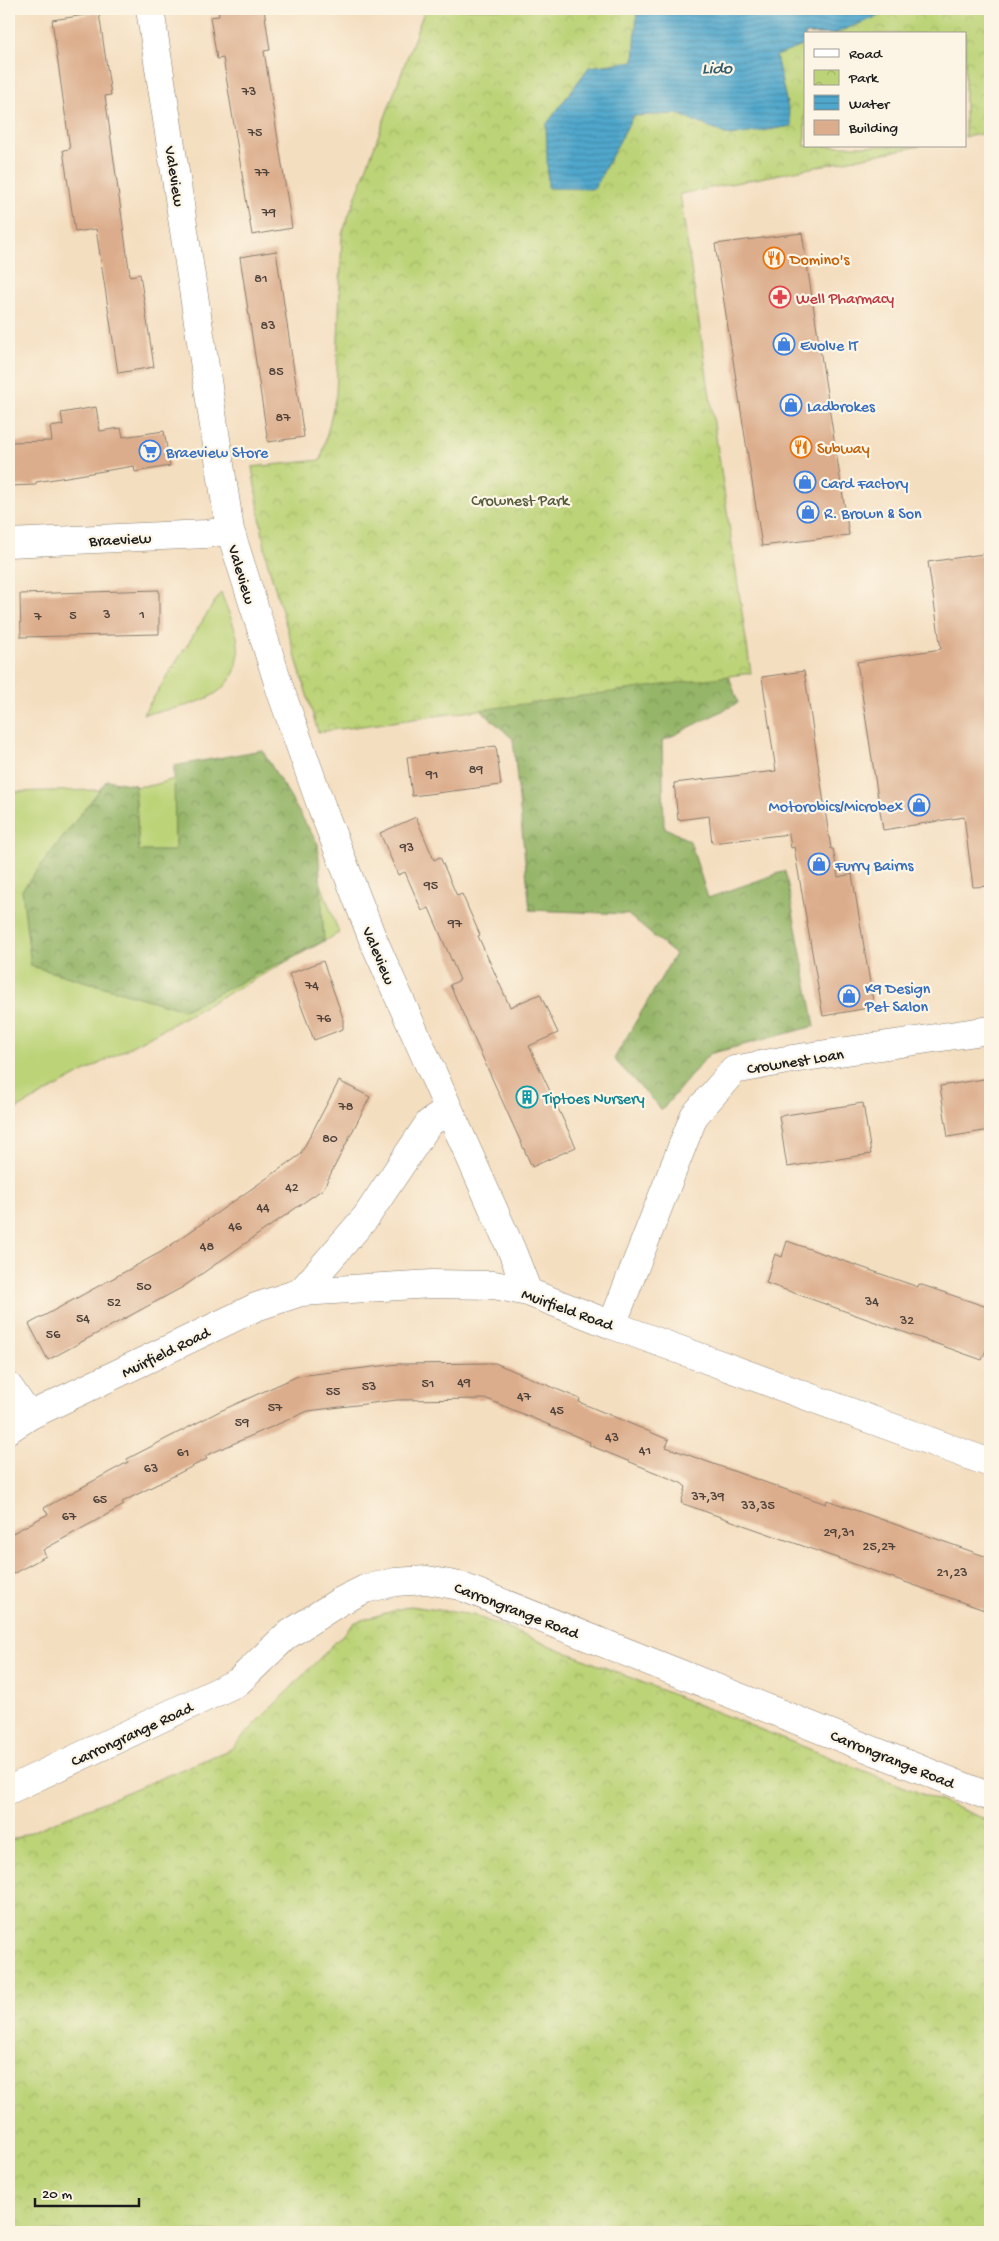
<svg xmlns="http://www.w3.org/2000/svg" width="999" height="2241" font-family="'Gochi Hand',sans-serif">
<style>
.grass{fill:#bcd377;stroke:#6c784a}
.forest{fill:url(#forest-crowns);stroke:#586842}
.park{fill:url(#park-crowns);stroke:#6c784a}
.water{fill:url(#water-rules);stroke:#366274}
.building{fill:#dcad8c}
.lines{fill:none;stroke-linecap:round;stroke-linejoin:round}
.minor-casing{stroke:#887d6e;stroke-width:29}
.minor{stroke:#fff;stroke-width:28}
.labels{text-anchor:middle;stroke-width:4.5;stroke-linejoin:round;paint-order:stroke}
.number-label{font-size:14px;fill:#4c4038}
.street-label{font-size:16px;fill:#1c1c1c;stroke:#fcf5e5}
.food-label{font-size:16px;fill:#c56008;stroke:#fcf5e5;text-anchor:start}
.health-label{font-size:16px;fill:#be3a42;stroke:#fcf5e5;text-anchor:start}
.shop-label{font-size:16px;fill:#366cbe;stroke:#fcf5e5;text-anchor:start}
.park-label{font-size:16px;fill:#545c3c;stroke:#fcf5e5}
.culture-label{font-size:16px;fill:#0d838f;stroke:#fcf5e5;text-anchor:start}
.water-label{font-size:18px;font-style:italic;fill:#335b6b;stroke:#fcf5e5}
</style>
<defs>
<pattern id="forest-crowns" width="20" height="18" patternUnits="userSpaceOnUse" patternTransform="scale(1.25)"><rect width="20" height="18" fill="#95b568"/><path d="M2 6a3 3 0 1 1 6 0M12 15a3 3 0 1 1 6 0" fill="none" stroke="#799255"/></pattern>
<pattern id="park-crowns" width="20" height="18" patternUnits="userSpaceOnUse" patternTransform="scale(1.25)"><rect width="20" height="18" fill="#bcd377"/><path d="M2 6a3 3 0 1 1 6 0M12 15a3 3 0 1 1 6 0" fill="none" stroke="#a1b566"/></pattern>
<pattern id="water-rules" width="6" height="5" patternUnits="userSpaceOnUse" patternTransform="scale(1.25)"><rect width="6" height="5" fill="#50a7cc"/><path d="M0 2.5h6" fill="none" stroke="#4287a5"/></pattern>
</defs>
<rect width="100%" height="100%" fill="#fcf5e5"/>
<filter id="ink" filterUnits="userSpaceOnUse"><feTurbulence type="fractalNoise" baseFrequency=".02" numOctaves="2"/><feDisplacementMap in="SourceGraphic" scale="10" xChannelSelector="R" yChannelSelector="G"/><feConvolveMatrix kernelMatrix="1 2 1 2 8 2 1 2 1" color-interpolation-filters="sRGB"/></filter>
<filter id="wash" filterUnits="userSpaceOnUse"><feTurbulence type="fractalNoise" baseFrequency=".0096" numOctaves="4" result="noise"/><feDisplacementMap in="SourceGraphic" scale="20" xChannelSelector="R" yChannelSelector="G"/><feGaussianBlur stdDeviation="1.12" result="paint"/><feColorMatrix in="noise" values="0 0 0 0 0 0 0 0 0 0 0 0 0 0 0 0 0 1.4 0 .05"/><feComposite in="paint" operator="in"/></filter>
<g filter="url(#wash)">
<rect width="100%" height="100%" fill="#f4dec0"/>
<path class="grass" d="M221 592C226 608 236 627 238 643 244 701 184 707 143 714Z
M240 759 267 767 285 787 339 933 9 1113V792L99 790 154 785Z"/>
<path class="forest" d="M716 637 738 703 662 741 664 827 690 841 708 898 785 871 815 1026 709 1054 662 1110 614 1059 675 954 627 914 530 910 513 739 482 711 514 663Z
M262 750 318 844 324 941 184 1010 31 966 22 890 107 780 135 785 139 851H175L174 766Z"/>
<path class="park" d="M425 9H990V132L965 137V34H805V146H920L680 194 751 673 318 732 267 561 252 467 321 460 336 395 342 234Z
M410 1606 473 1615 990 1821V2232H9V1841L231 1749 355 1622Z"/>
<path class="water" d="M637 9H897L833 34H805V45L776 56 792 126 730 136 678 114 633 116 594 189 548 188 546 125 589 67 634 61Z"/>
<g id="blocks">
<path class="building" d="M218 9H264L270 50 264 51 292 228 252 235 223 58 217 59 210 17 219 16Z
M99 13 111 95 105 96 130 276 140 274 154 367 118 373 96 229 75 232 63 150 70 149 52 20Z
M802 233 849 535 762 546 715 244Z
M276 251 304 437 268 442 240 257Z
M96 407 100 431 121 428 123 437 164 431 170 466 135 472 134 466 36 482V485L9 486V442L52 441 50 427 63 425 61 413Z
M990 553V886L973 887 964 817 883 830 857 662 941 649 928 562Z
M159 590V634L21 637 20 594Z
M804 671 831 849H833L838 877 852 874 874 1007 823 1016 794 847 791 848 789 834 712 843 709 816 678 820 674 783 776 771 762 677Z
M496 746 501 785 412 796 407 757Z
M416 817 434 860 440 857 457 896 462 894 480 935 478 936 510 1007 540 994 558 1033 529 1046 576 1147 532 1167 450 985 460 980 429 908 422 911 405 872 398 875 380 833Z
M323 961 343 1018V1029L314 1040 289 974Z
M990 1078V1130L948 1137 940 1086Z
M339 1081 370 1097 323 1189 183 1287 48 1360 29 1324 161 1252 300 1155Z
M863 1103 871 1154 787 1167 779 1116Z
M787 1241 918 1287 919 1284 990 1308V1339L982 1360 766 1283 775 1254 782 1257Z
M495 1363 580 1399 579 1402 669 1440 666 1447 826 1504 827 1500 990 1558V1612L681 1503 686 1487 681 1483 589 1445 590 1442 487 1399 397 1400 308 1411 205 1456 207 1459 122 1502 124 1505 43 1550 46 1556 9 1576V1535L48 1514 44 1508 128 1462 127 1459 218 1412 298 1376 398 1364Z"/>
</g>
</g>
<g filter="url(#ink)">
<use href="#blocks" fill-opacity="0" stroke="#887d6e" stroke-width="1"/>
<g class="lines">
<g class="minor-casing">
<path id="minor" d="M150 9 230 530 281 692 322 808 372 937 512 1251 528 1292
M9 543 206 534 230 530
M301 1292 366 1217 429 1123 449 1110
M612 1325 694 1116 734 1070 792 1059 990 1030
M9 1387 29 1416
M9 1429 29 1416 256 1307 301 1292 432 1284 494 1285 528 1292 612 1325 990 1463
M9 1790 238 1682 286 1636 339 1602 365 1589 395 1582 427 1580 460 1586 990 1797"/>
</g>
<use href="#minor" class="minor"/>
</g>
</g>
<defs>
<g id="restaurant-ring" transform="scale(1.125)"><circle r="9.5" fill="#fcf5e5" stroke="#e8710a" stroke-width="1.5"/><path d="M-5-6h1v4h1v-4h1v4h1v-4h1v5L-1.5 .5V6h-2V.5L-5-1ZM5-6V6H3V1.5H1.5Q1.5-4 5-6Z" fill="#e8710a"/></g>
<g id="pharmacy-ring" transform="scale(1.125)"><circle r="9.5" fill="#fcf5e5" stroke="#e0444e" stroke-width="1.5"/><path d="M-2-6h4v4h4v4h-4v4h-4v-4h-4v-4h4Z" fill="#e0444e"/></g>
<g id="shop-ring" transform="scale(1.125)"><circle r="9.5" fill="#fcf5e5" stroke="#3f7fe0" stroke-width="1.5"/><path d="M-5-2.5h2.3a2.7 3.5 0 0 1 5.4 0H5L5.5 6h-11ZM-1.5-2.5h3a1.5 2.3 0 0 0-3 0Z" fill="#3f7fe0"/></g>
<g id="supermarket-ring" transform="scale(1.125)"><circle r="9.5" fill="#fcf5e5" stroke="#3f7fe0" stroke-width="1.5"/><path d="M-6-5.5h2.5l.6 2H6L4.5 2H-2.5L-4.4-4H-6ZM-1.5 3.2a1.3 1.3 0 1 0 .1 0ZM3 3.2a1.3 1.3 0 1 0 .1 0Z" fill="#3f7fe0"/></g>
<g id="building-ring" transform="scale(1.125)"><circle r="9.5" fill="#fcf5e5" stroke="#0f9aa8" stroke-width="1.5"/><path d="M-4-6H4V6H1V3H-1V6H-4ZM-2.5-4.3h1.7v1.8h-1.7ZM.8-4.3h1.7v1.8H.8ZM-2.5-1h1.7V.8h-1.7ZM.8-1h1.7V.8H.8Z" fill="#0f9aa8"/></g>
</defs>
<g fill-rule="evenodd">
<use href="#restaurant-ring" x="774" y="258"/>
<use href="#pharmacy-ring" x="780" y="297"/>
<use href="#shop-ring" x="784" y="344"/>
<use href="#shop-ring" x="791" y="405"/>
<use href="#restaurant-ring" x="801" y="447"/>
<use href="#supermarket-ring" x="150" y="451"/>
<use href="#shop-ring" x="805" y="482"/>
<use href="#shop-ring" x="808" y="512"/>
<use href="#shop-ring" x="919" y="805"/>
<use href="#shop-ring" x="819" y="864"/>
<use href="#shop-ring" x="849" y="996"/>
<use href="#building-ring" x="527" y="1097"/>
</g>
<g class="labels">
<g class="number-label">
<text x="249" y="95">73</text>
<text x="255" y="136">75</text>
<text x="262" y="176">77</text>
<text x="269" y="216">79</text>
<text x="261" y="282">81</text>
<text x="268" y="329">83</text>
<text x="276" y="375">85</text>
<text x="283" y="421">87</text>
<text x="107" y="618">3</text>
<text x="142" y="618">1</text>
<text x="73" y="619">5</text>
<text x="38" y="620">7</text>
<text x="476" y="773">89</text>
<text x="432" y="778">91</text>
<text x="407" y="851">93</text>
<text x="431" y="889">95</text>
<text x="455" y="927">97</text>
<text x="312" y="989">74</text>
<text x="324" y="1022">76</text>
<text x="346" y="1110">78</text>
<text x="330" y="1142">80</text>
<text x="292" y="1191">42</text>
<text x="263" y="1211">44</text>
<text x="235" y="1230">46</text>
<text x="207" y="1250">48</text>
<text x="144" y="1290">50</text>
<text x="872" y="1305">34</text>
<text x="114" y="1306">52</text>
<text x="83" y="1322">54</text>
<text x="907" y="1324">32</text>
<text x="53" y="1338">56</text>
<text x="464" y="1386">49</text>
<text x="428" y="1387">51</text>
<text x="369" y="1390">53</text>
<text x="333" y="1395">55</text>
<text x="524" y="1400">47</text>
<text x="275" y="1411">57</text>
<text x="557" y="1414">45</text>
<text x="242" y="1426">59</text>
<text x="612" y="1441">43</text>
<text x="645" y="1454">41</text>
<text x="183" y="1456">61</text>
<text x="151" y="1472">63</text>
<text x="708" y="1500">37,39</text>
<text x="100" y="1503">65</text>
<text x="758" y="1509">33,35</text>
<text x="69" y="1520">67</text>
<text x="839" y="1536">29,31</text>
<text x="879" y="1550">25,27</text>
<text x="952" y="1576">21,23</text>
</g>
<g class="street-label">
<text transform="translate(176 176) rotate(81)" y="6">Valeview</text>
<text transform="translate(120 538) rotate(-3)" y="6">Braeview</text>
<text transform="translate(243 574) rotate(73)" y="6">Valeview</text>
<text transform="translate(380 955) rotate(67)" y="6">Valeview</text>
<text transform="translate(795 1060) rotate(-9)" y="6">Crownest Loan</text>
<text transform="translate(568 1308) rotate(20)" y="6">Muirfield Road</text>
<text transform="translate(165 1351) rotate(-26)" y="6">Muirfield Road</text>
<text transform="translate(517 1609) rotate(21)" y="6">Carrongrange Road</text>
<text transform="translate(131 1733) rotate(-25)" y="6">Carrongrange Road</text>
<text transform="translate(893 1758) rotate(22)" y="6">Carrongrange Road</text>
</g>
<g class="food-label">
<text x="790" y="264">Domino's</text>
<text x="817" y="453">Subway</text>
</g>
<g class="health-label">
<text x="796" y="303">Well Pharmacy</text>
</g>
<g class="shop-label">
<text x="800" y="350">Evolve IT</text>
<text x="807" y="411">Ladbrokes</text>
<text x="166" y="457">Braeview Store</text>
<text x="821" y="488">Card Factory</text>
<text x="824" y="518">R. Brown &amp; Son</text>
<text x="903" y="811" text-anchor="end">Motorobics/Microbex</text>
<text x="835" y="870">Furry Bairns</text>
<text x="865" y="993">K9 Design<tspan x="865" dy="18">Pet Salon</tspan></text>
</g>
<g class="park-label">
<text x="520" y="505">Crownest Park</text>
</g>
<g class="culture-label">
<text x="543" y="1103">Tiptoes Nursery</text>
</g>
<g class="water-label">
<text x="717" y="73">Lido</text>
</g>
</g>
<rect width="999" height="2241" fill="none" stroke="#fcf5e5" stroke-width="30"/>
<rect x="804" y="32" width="162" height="115" fill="#fcf5e5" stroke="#a29e95"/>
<rect x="814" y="49" width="25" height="8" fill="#ffffff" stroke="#a29e95"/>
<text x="849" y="58" font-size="15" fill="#1c1c1c">Road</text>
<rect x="814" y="70" width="25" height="15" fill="url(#park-crowns)" stroke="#a29e95"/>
<text x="849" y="82" font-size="15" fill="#1c1c1c">Park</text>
<rect x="814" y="95" width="25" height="15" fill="url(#water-rules)" stroke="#a29e95"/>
<text x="849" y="108" font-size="15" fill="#1c1c1c">Water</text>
<rect x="814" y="120" width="25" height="15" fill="#dcad8c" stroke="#a29e95"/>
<text x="849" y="132" font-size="15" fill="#1c1c1c">Building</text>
<path d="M35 2198v8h104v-8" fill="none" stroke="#1c1c1c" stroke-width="2.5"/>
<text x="42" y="2198" font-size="15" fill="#1c1c1c" stroke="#fcf5e5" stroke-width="4" paint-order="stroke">20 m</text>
</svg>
